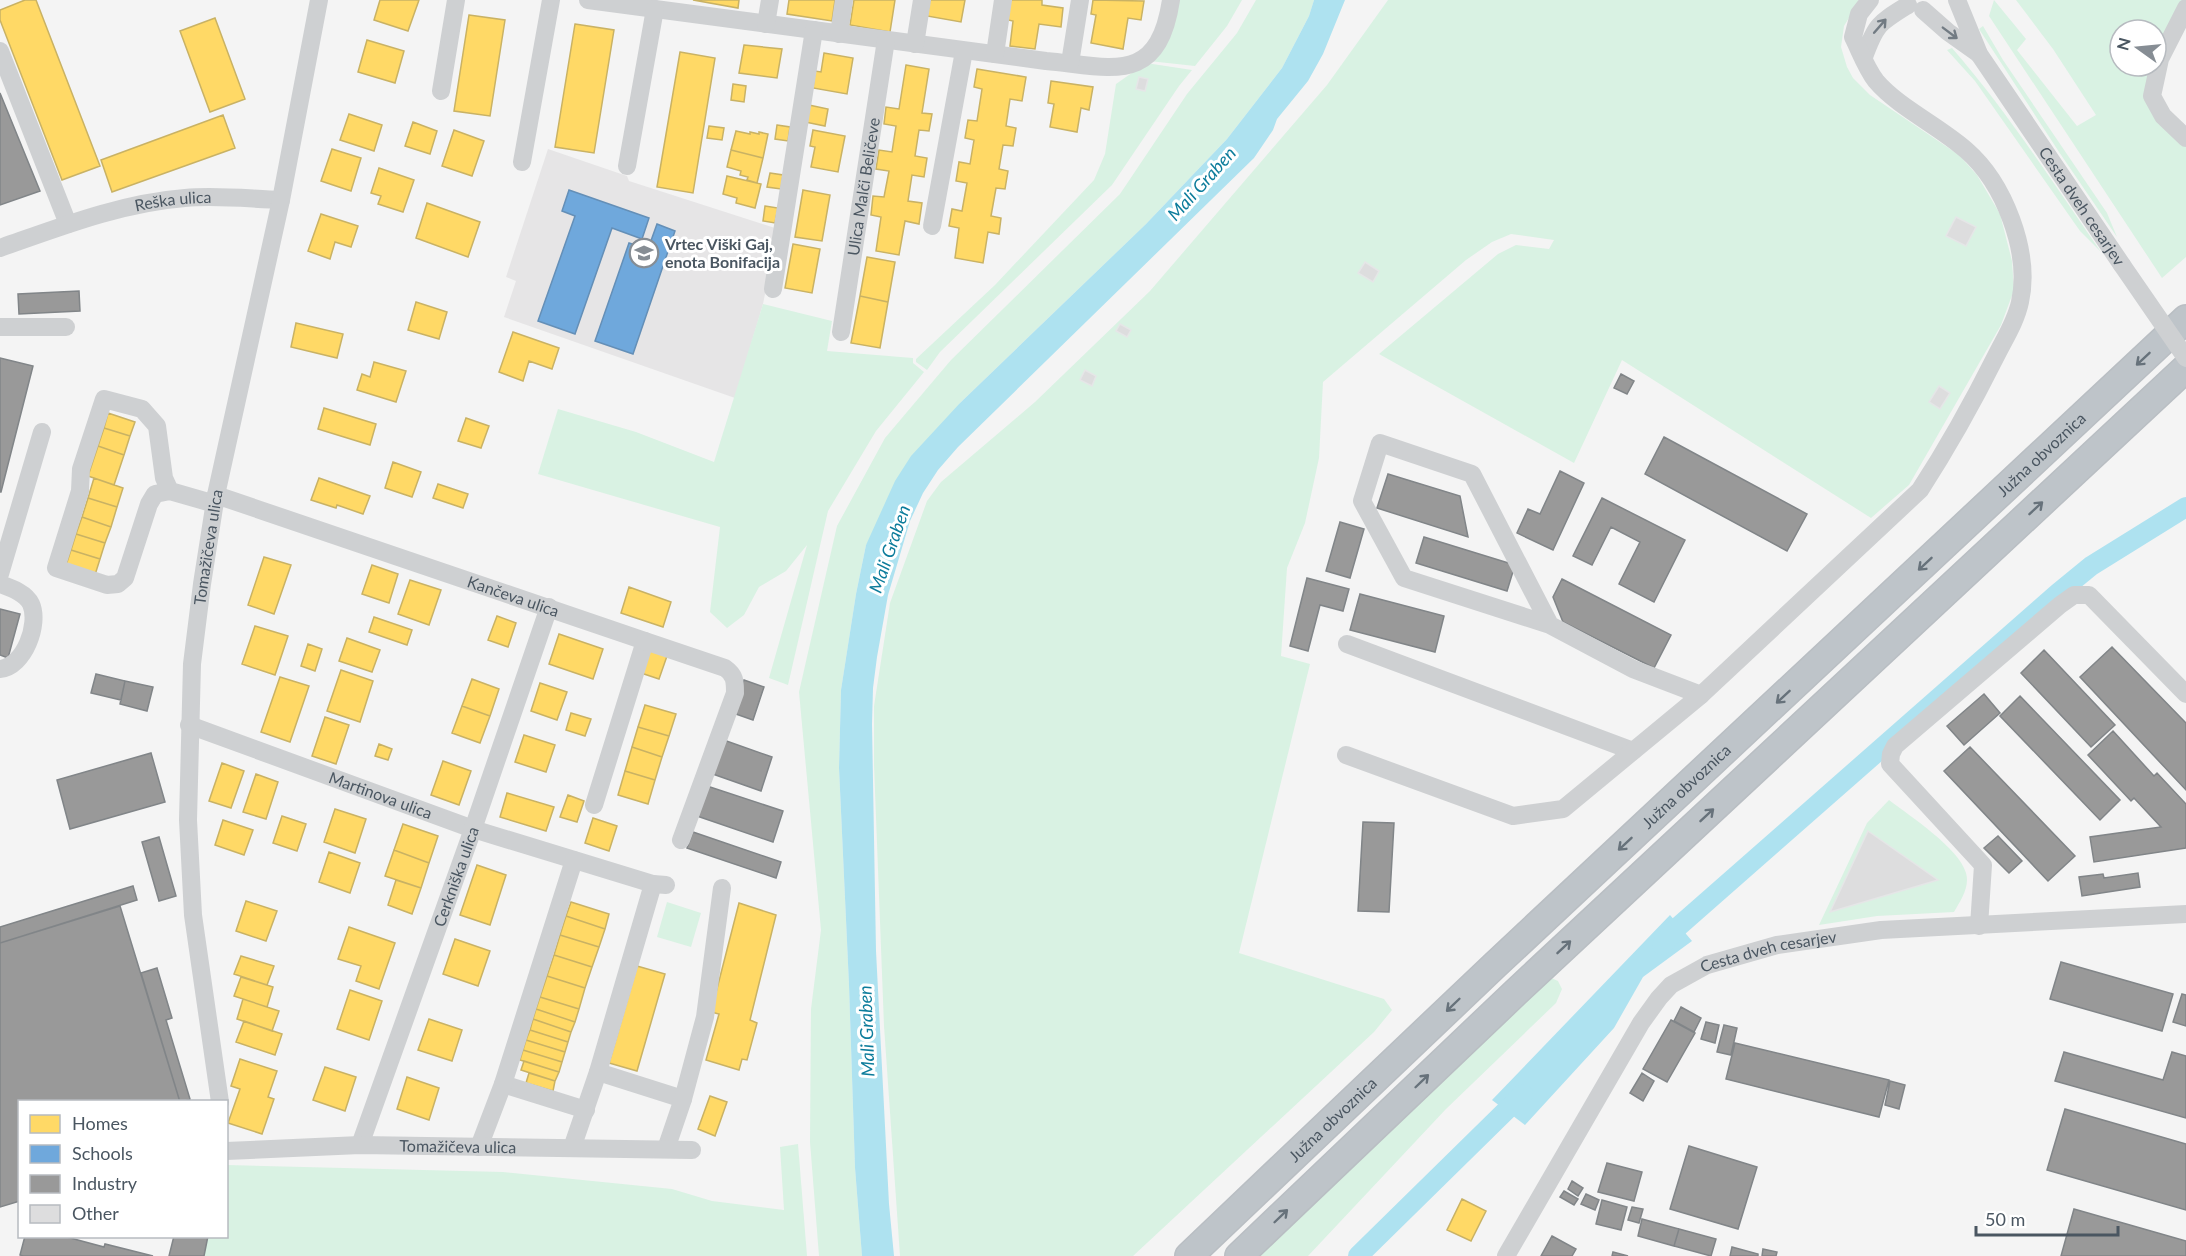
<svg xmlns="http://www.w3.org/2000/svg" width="2186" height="1256" font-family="Lato,sans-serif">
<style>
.education{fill:#e6e5e6}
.green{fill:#d9f2e3}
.water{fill:#aee2f0}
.homes{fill:#ffd966;stroke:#c9b264;stroke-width:1.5}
.schools{fill:#6fa8dc;stroke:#648fb7;stroke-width:1.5}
.industry{fill:#999;stroke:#818588;stroke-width:1.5}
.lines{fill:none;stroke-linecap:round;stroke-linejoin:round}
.canal{stroke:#aee2f0;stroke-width:20}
.building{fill:#ddddde;stroke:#e5e6e7;stroke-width:1.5}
.highway-casing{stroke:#b9bec3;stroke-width:30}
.minor{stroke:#ced0d2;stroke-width:18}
.highway{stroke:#bec4c9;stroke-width:27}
.minor-bridge{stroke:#ced0d2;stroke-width:18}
.oneway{stroke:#727b83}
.oneway2{stroke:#67727b}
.labels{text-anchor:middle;stroke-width:6;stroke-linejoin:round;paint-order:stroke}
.street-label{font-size:16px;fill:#4a5661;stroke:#fff}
.poi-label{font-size:16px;font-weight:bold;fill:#4a5661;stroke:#fff;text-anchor:start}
.water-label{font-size:18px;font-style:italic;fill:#0c7c9b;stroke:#fff}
</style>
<rect width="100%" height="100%" fill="#f4f4f4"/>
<path class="education" d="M548 149 627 176 629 181 778 229 763 304 735 398 504 317 516 281 506 277Z"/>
<path class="green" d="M1176 0H1242L1227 26 1195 66 1149 61Z
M1256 0H1314L1309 16 1282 68 1227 139 1146 224 960 403 866 545 856 594 841 690 839 768 849 985 855 1168 862 1256H819L810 1142 811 1009 821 930 799 692 837 526 885 438 951 360 1120 194 1187 94 1237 33Z
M1388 0H1858V3L1844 26 1841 47 1847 67 1853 78 1870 95 1959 155 1977 175 2000 214 2012 261 2014 290 2001 325 1909 485 1871 518 1622 360 1574 463 1379 354 1498 254 1516 245 1549 249 1554 240 1511 234 1492 242 1466 260 1323 382 1319 458 1305 523 1287 568 1281 656 1310 664 1239 953 1384 999 1392 1010 1374 1032 1133 1256H900L884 1026 874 765V706L890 603 927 501 941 482 1035 402 1150 291 1327 85Z
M1994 0 2026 39 2017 50 2077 126 2096 115 2053 49 2016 0H2186L2156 63V30H2120V66H2155L2149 89 2186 143V257L2162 278 1989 16Z
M1983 26 2003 60 2107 213 2117 237 2059 152 1979 29Z
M1952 48C2007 111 2053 183 2101 252L2080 231 1975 81 1947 50Z
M1146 63 1192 70 1179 86 1112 185 940 352 927 370 916 362V359L995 285 1094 180 1105 154 1116 84Z
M763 304 832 321 827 351 913 358V363L924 372 876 431 828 511 788 685 769 678 807 545 786 571 759 587 744 615 727 628 710 612 720 527 538 474 558 409 636 432 714 462Z
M1889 800C1910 816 1959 848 1966 873 1970 887 1961 900 1954 912L1877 916 1819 925 1867 823Z
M667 902 701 913 691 947 657 937Z
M1547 976 1558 981 1562 989 1556 1003 1446 1109 1308 1256H1255Z
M798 1144 807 1256H204L208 1237 226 1236 227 1165 503 1172 672 1189 712 1201 784 1210 780 1147Z"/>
<path class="water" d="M1314 0H1345L1323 54 1308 81 1277 119 1273 130 1254 158 958 447 938 470 923 493 910 521 888 595 877 657 873 688 872 724 876 951 889 1204 894 1256H862L855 1168 849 985 839 768 841 690 856 594 866 545 895 481 911 456 960 403 1146 224 1227 139 1282 68 1309 16Z
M1670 915 1692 941 1643 977 1614 1028 1525 1125 1492 1100Z"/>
<path class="homes" d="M25 0H36L100 166 62 180 0 20V10Z
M380 0H419L408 31 374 20Z
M693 0H739L738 8Z
M789 0H835L832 21 787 14Z
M854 0H895L890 32 850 25Z
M930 0H965L961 22 927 16Z
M1007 0H1042V5L1063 8 1061 27 1039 24 1035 49 1010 46 1013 21 1004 19Z
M1093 0 1144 1 1141 20 1128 18 1123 49 1091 43 1096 15 1091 14Z
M469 15 505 20 490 116 454 111Z
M215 18 245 99 210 112 180 31Z
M575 24 614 30 594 153 555 147Z
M367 40 404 51 395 83 358 72Z
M744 45 782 49 777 78 739 73Z
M680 52 715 58 693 193 657 187Z
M824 53 853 58 847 94 813 88 815 71 821 72Z
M906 65 929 69 922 113 932 114 929 131 919 130 915 156 927 158 924 177 912 175 908 201 922 203 919 224 905 221 899 255 876 251 881 217 871 215 873 196 884 197 889 171 876 169 879 150 892 152 896 126 884 124 886 107 899 109Z
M977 69 1026 77 1022 101 1010 99 1006 126 1016 128 1013 146 1003 145 999 169 1008 171 1005 189 996 188 991 216 1001 218 999 234 988 232 983 263 955 258 959 228 949 226 952 209 962 211 967 183 956 181 959 162 970 164 974 140 965 138 968 120 977 121 982 89 974 87Z
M1051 81 1093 87 1089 110 1081 108 1077 132 1050 127 1054 104 1048 103Z
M733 84 746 86 744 102 731 100Z
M809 105 828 109 825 126 805 122Z
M349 114 382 125 374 151 340 140Z
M223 115 235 148 112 192 101 160Z
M413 122 437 131 430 154 405 146Z
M777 125 790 127 788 141 775 139Z
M709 126 724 128 722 140 707 138Z
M454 130 484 141 472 176 442 166Z
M813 130 845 136 838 172 811 167 815 147 810 146Z
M736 131 750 134V132L759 134V132L768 134 763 158 731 150Z
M332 149 361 158 351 191 321 181Z
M731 150 763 158 757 183 747 180 748 177 740 175 741 171 727 167Z
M379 168 414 180 403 212 378 204 381 196 371 193Z
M770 173 783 175 781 189 767 187Z
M727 176 761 184 755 208 736 203 737 198 723 194Z
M803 190 830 195 822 241 795 237Z
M427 203 480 222 468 257 416 238Z
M765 206 778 208 775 223 763 221Z
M321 214 358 226 351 247 335 242 330 259 308 251Z
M793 244 820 249 812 293 785 288Z
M867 257 895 262 888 302 860 296Z
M860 296 888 302 880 348 851 343Z
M416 302 447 312 439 339 408 330Z
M296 323 343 334 337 358 291 347Z
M513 332 559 348 552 369 529 361 523 381 499 372Z
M374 362 406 371 396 402 357 390 362 374 370 377Z
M324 408 376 424 370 445 318 429Z
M108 413 135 422 130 436 104 428Z
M466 418 489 426 481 448 458 441Z
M104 428 130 436 124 455 98 446Z
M98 446 124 455 114 485 88 476Z
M393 462 421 472 412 497 385 488Z
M94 478 123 488 117 507 88 498Z
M319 478 370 496 363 514 337 505 336 508 311 500Z
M438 484 468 494 463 508 433 498Z
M88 498 117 507 111 527 82 517Z
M82 517 111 527 105 543 76 534Z
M76 534 105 543 100 559 71 550Z
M71 550 100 559 94 578 65 568Z
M264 557 291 565 274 614 248 605Z
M372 565 398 574 389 603 362 594Z
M410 580 441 590 429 625 398 614Z
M629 587 671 602 663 627 621 613Z
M497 616 516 623 508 647 488 640Z
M374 617 412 630 407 645 369 632Z
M255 626 288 636 275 675 242 664Z
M559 634 603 649 593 679 549 664Z
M347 638 380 650 372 672 339 661Z
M308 644 322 649 315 671 301 666Z
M646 649 667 656 659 679 638 672Z
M341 670 373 681 360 722 327 711Z
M280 677 309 686 290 742 261 732Z
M472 679 499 689 490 716 462 706Z
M540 683 567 692 557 720 531 711Z
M645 705 676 714 669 736 638 727Z
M462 706 490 716 480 743 452 733Z
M571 713 591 719 585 736 566 730Z
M325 717 349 725 336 764 312 756Z
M638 727 669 736 662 757 632 747Z
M524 735 555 745 546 772 515 762Z
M379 744 392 749 388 760 375 756Z
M632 747 662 757 655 780 625 771Z
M443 761 471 771 459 805 431 795Z
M222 763 244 771 231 808 209 801Z
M625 771 655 780 648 804 618 795Z
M256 774 278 782 266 819 243 812Z
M507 793 554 807 546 831 500 817Z
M568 795 584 801 577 822 560 817Z
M335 809 366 819 355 853 324 842Z
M282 816 306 824 297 851 273 843Z
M593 818 617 826 609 851 585 843Z
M223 820 253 830 244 855 215 845Z
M403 824 438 836 429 863 394 850Z
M394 850 429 863 421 888 385 876Z
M329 852 360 863 350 893 319 882Z
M477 865 506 875 490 925 460 915Z
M396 880 421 888 412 914 388 905Z
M246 901 277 911 266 941 236 931Z
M571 902 609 914 605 929 566 916Z
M739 903 776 915 750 1020 757 1023 747 1060 742 1059 739 1070 706 1060 719 1014 711 1012Z
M566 916 605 929 599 947 560 935Z
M349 927 395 943 379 989 356 981 361 966 338 959Z
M560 935 599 947 592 967 554 955Z
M455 939 490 951 478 986 443 974Z
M554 955 592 967 585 988 547 976Z
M241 956 274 966 267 985 234 974Z
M637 966 665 974 637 1071 609 1063Z
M547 976 585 988 579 1009 540 997Z
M241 977 273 987 267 1007 234 996Z
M350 990 382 1001 369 1040 337 1029Z
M540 997 579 1009 575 1022 536 1009Z
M243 999 279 1011 272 1031 237 1019Z
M536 1009 575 1022 571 1032 533 1019Z
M429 1019 462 1030 452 1061 418 1050Z
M533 1019 571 1032 568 1042 530 1030Z
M244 1021 282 1034 275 1055 236 1042Z
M530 1030 568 1042 565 1052 526 1040Z
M526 1040 565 1052 562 1062 523 1050Z
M523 1050 562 1062 559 1072 520 1060Z
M240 1059 277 1071 268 1097 274 1099 262 1134 228 1123 240 1089 231 1086Z
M524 1061 559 1072 555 1081 521 1070Z
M325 1067 356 1077 345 1111 313 1100Z
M529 1073 555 1081 553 1091 526 1083Z
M407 1077 439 1088 429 1120 397 1109Z
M710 1096 727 1102 715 1136 698 1129Z
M1462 1199 1486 1211 1471 1241 1447 1230Z"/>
<path class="schools" d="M569 190 649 218 642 239 612 228 575 334 538 321 575 216 562 211Z
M657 224 675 231 633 354 595 341 629 243 648 249Z"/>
<path class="industry" d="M0 93 40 191 0 205Z
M79 291 80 311 19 314 18 294Z
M0 358 33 366 1 492H0Z
M1621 374 1634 381 1627 394 1614 388Z
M1664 437 1807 514 1787 551 1645 474Z
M1560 471 1584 483 1553 550 1517 533 1528 509 1540 514Z
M1388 474 1460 496 1468 537 1377 508Z
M1602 498 1685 540 1654 602 1619 584 1640 542 1611 527 1592 565 1573 556Z
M1340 522 1364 529 1350 578 1326 571Z
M1424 537 1515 565 1507 591 1416 563Z
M1307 578 1349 589 1343 611 1320 605 1308 651 1290 646Z
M1562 579 1671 635 1654 668 1563 622 1553 597Z
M1360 594 1444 616 1435 652 1350 630Z
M0 609 20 614 8 658 0 655Z
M2112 647 2186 723V790L2080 677Z
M2044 650 2115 725 2091 747 2021 673Z
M96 674 125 681 121 700 91 693Z
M744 680 764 687 753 720 733 713Z
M125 681 153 687 147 711 120 704Z
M1984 694 2000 713 1964 745 1947 726Z
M2020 696 2120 800 2100 820 2000 716Z
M2113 731 2154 776 2157 773 2186 804V848L2094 862 2090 837 2161 827 2134 798 2131 801 2088 755Z
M718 738 772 757 761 791 707 772Z
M1970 747 2075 856 2048 881 1944 771Z
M151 753 165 802 70 829 57 780Z
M704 785 783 811 773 842 694 815Z
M1363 822 1394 823 1389 912 1358 911Z
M693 832 781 862 776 878 687 848Z
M1998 836 2022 861 2009 873 1984 848Z
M159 837 176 896 159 901 142 842Z
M2138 873 2140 887 2082 896 2079 877 2103 874 2104 878Z
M133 886 137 900 0 943V927Z
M120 906 180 1102H20V1201L0 1207V943Z
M2061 962 2173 994 2162 1031 2050 999Z
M157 968 172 1018 166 1020 190 1099 183 1102H180L141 973Z
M2182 994 2186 995V1026L2173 1022Z
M1681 1007 1701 1018 1694 1032 1674 1021Z
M1671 1020 1695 1033 1667 1082 1643 1069Z
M1706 1022 1719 1025 1715 1043 1701 1039Z
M1724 1025 1737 1028 1731 1055 1717 1052Z
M1735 1043 1889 1080 1879 1117 1726 1079Z
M2064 1052 2163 1080 2172 1052 2186 1056V1118L2055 1081Z
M1642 1073 1654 1081 1643 1101 1630 1093Z
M1890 1081 1905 1085 1899 1109 1885 1105Z
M2065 1109 2186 1144V1210L2047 1170Z
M1689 1146 1757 1167 1738 1229 1670 1209Z
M1607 1163 1642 1172 1634 1201 1598 1192Z
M1572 1181 1583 1188 1578 1196 1568 1189Z
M1564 1191 1578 1199 1574 1205 1560 1197Z
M1586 1194 1599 1200 1595 1210 1581 1204Z
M1602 1200 1627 1207 1621 1230 1596 1224Z
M1632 1207 1643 1209 1639 1223 1628 1220Z
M2074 1209 2186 1241V1256H2061Z
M1642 1219 1679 1229 1674 1246 1638 1236Z
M1679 1229 1716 1239 1711 1256 1674 1246Z
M25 1236H63L104 1247 105 1244 153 1256H23L20 1255Z
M174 1236H208L204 1256H169Z
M1552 1236 1576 1249 1572 1256H1541Z
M1732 1247 1758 1254V1256H1730Z
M1763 1249 1777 1252 1776 1256H1762Z
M1613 1252 1628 1256H1612Z"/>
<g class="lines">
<path class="canal" d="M1662 945 1679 926 2058 593 2091 566 2186 507
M1358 1256 1523 1094"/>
</g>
<path class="building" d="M1139 77 1148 79 1145 91 1136 89Z
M1956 217 1976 227 1966 246 1946 236Z
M1365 262 1379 271 1373 282 1358 273Z
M1120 324 1131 330 1127 337 1116 331Z
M1085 370 1096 376 1092 386 1080 380Z
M1939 386 1950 393 1940 409 1929 402Z
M1868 831 1938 880 1830 912Z"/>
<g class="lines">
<g class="highway-casing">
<g id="highway">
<path id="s10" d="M1189 1256 1495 965 2186 319"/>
<path d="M1239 1256 1515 993 2186 368"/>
</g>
</g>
<g class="minor">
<path d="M588 0 1046 61C1112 67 1158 86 1171 0"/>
<path id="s1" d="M1957 0 1979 54 2122 265"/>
<path d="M2186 8 2160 59 2152 96 2163 116 2186 138"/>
<path d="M1923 10 1948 32 1979 54"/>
<path d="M766 24 770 0"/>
<path d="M839 34 844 0"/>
<path d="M915 44 922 0"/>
<path d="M0 51 68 224"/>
<path d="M995 54 1003 0"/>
<path d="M1864 57C1876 24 1879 23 1908 5"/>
<path d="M1070 63 1080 0"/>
<path d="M441 91 456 0"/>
<path d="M522 162 551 0"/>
<path d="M627 166 655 9"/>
<path d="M932 226 964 51"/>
<path id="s2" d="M0 248C60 227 121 203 185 198 217 195 250 199 281 200"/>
<path d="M773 289 814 30"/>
<path d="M0 327H66"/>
<path id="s3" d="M841 332 886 40"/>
<path d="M170 491 164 478 157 426 142 409 104 399 81 469 80 491 56 568 107 585 118 584 125 578 149 504 155 494 170 491 215 504"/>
<path id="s4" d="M216 495 645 641 594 805"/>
<path d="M0 574 42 432"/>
<path d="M0 584C11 588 26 593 31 604 40 624 24 667 0 669"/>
<path d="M1550 625 1472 474 1380 443 1362 501 1404 578 1550 625 1633 669 1701 695"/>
<path d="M645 641 725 668C735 675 735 681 735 693L681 840"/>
<path d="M1347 644 1633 751"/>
<path id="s5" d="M189 725 473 829 653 884 666 885"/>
<path d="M1346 755 1513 816 1563 809 1701 695 1920 490C1948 447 1973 402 1996 356 2005 338 2016 321 2020 302 2031 252 2004 183 1966 150 1939 126 1898 107 1876 81 1866 68 1860 51 1853 37L1859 14 1870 0"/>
<path d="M1979 926 1983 865 1890 764 1891 754 1895 746 2060 605 2074 595H2089L2186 694"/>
<path d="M598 1072 683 1099"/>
<path d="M503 1084 586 1110"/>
<path id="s6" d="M220 1102 193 915 188 820 192 664 202 584 216 495 281 200 319 0"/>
<path id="s7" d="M360 1145 473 829 549 607"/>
<path d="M479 1147 503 1084 574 860"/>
<path d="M572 1148 598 1072 653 884"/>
<path d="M666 1149 683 1099 705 1017 722 888"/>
<path id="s8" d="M226 1151 360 1145 692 1150"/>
<path id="s9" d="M1506 1256 1641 1023 1659 998 1671 985 1707 965 1777 945 1881 930 2186 914"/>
</g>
<use href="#highway" class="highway"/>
<path class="minor-bridge" d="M2122 265 2186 358"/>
</g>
<defs><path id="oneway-shaft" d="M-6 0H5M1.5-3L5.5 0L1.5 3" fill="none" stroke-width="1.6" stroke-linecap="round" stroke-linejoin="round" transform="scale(1.5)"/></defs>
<g class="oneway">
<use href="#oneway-shaft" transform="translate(1880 26) rotate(-49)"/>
<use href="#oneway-shaft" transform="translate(1950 33) rotate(37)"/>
</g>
<g class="oneway2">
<use href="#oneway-shaft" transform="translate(2143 359) rotate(137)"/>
<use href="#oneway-shaft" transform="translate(2036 508) rotate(-43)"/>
<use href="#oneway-shaft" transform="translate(1925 564) rotate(137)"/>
<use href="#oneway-shaft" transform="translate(1783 697) rotate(137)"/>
<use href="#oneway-shaft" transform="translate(1707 815) rotate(-43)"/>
<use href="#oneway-shaft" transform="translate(1625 844) rotate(137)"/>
<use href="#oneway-shaft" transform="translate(1564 947) rotate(-43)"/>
<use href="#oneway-shaft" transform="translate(1453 1005) rotate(136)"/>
<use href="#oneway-shaft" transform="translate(1422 1081) rotate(-44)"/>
<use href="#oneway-shaft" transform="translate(1281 1216) rotate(-44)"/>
</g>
<defs>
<g id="school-ring" transform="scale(1.5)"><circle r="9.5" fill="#fff" stroke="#868d94" stroke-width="1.5"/><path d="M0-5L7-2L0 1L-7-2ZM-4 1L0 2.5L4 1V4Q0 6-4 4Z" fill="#868d94"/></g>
</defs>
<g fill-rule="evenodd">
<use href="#school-ring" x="644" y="253"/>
</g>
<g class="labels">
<g class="street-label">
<text dy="6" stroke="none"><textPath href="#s3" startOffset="147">Ulica Malči Beličeve</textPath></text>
<text dy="6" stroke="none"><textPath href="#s2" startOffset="180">Reška ulica</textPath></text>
<text dy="6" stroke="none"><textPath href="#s1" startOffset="242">Cesta dveh cesarjev</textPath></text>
<text dy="6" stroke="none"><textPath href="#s10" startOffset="1170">Južna obvoznica</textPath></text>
<text dy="6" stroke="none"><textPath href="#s6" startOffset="558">Tomažičeva ulica</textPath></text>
<text dy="6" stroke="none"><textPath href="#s4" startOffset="314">Kančeva ulica</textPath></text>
<text dy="6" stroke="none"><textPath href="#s10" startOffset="684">Južna obvoznica</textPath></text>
<text dy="6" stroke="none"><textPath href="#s5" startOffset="204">Martinova ulica</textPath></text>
<text dy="6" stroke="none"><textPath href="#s7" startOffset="285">Cerkniška ulica</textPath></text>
<text dy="6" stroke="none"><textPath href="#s9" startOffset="422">Cesta dveh cesarjev</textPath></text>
<text dy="6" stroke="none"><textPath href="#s10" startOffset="198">Južna obvoznica</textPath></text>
<text dy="6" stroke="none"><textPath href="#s8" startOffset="232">Tomažičeva ulica</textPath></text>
</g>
<g class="poi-label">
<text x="665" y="250">Vrtec Viški Gaj,<tspan x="665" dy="18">enota Bonifacija</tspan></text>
</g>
<g class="water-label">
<text transform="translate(1202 184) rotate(-48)" y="6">Mali Graben</text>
<text transform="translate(890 549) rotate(-71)" y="6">Mali Graben</text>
<text transform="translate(867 1031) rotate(-92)" y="6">Mali Graben</text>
</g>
</g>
<rect x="18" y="1100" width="210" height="138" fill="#ffffff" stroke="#b7bbc0" stroke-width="1.5"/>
<rect x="30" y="1115" width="30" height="18" fill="#ffd966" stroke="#b7bbc0" stroke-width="1.5"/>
<text x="72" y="1130" font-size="18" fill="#4a5661">Homes</text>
<rect x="30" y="1145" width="30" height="18" fill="#6fa8dc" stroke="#b7bbc0" stroke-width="1.5"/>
<text x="72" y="1160" font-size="18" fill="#4a5661">Schools</text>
<rect x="30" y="1175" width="30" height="18" fill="#999999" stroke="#b7bbc0" stroke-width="1.5"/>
<text x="72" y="1190" font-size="18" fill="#4a5661">Industry</text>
<rect x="30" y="1205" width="30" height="18" fill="#ddddde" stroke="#b7bbc0" stroke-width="1.5"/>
<text x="72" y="1220" font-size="18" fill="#4a5661">Other</text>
<g transform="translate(2138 48) rotate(285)"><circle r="28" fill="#ffffff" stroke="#b7bbc0" stroke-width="1.5"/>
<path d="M0-4.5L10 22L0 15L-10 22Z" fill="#868d94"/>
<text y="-9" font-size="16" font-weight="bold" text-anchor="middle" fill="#4a5661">N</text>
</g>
<path d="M1976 1226v9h142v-9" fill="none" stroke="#4a5661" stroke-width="3"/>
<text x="1985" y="1226" font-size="18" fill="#4a5661" stroke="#ffffff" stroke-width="4.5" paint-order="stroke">50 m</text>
</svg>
